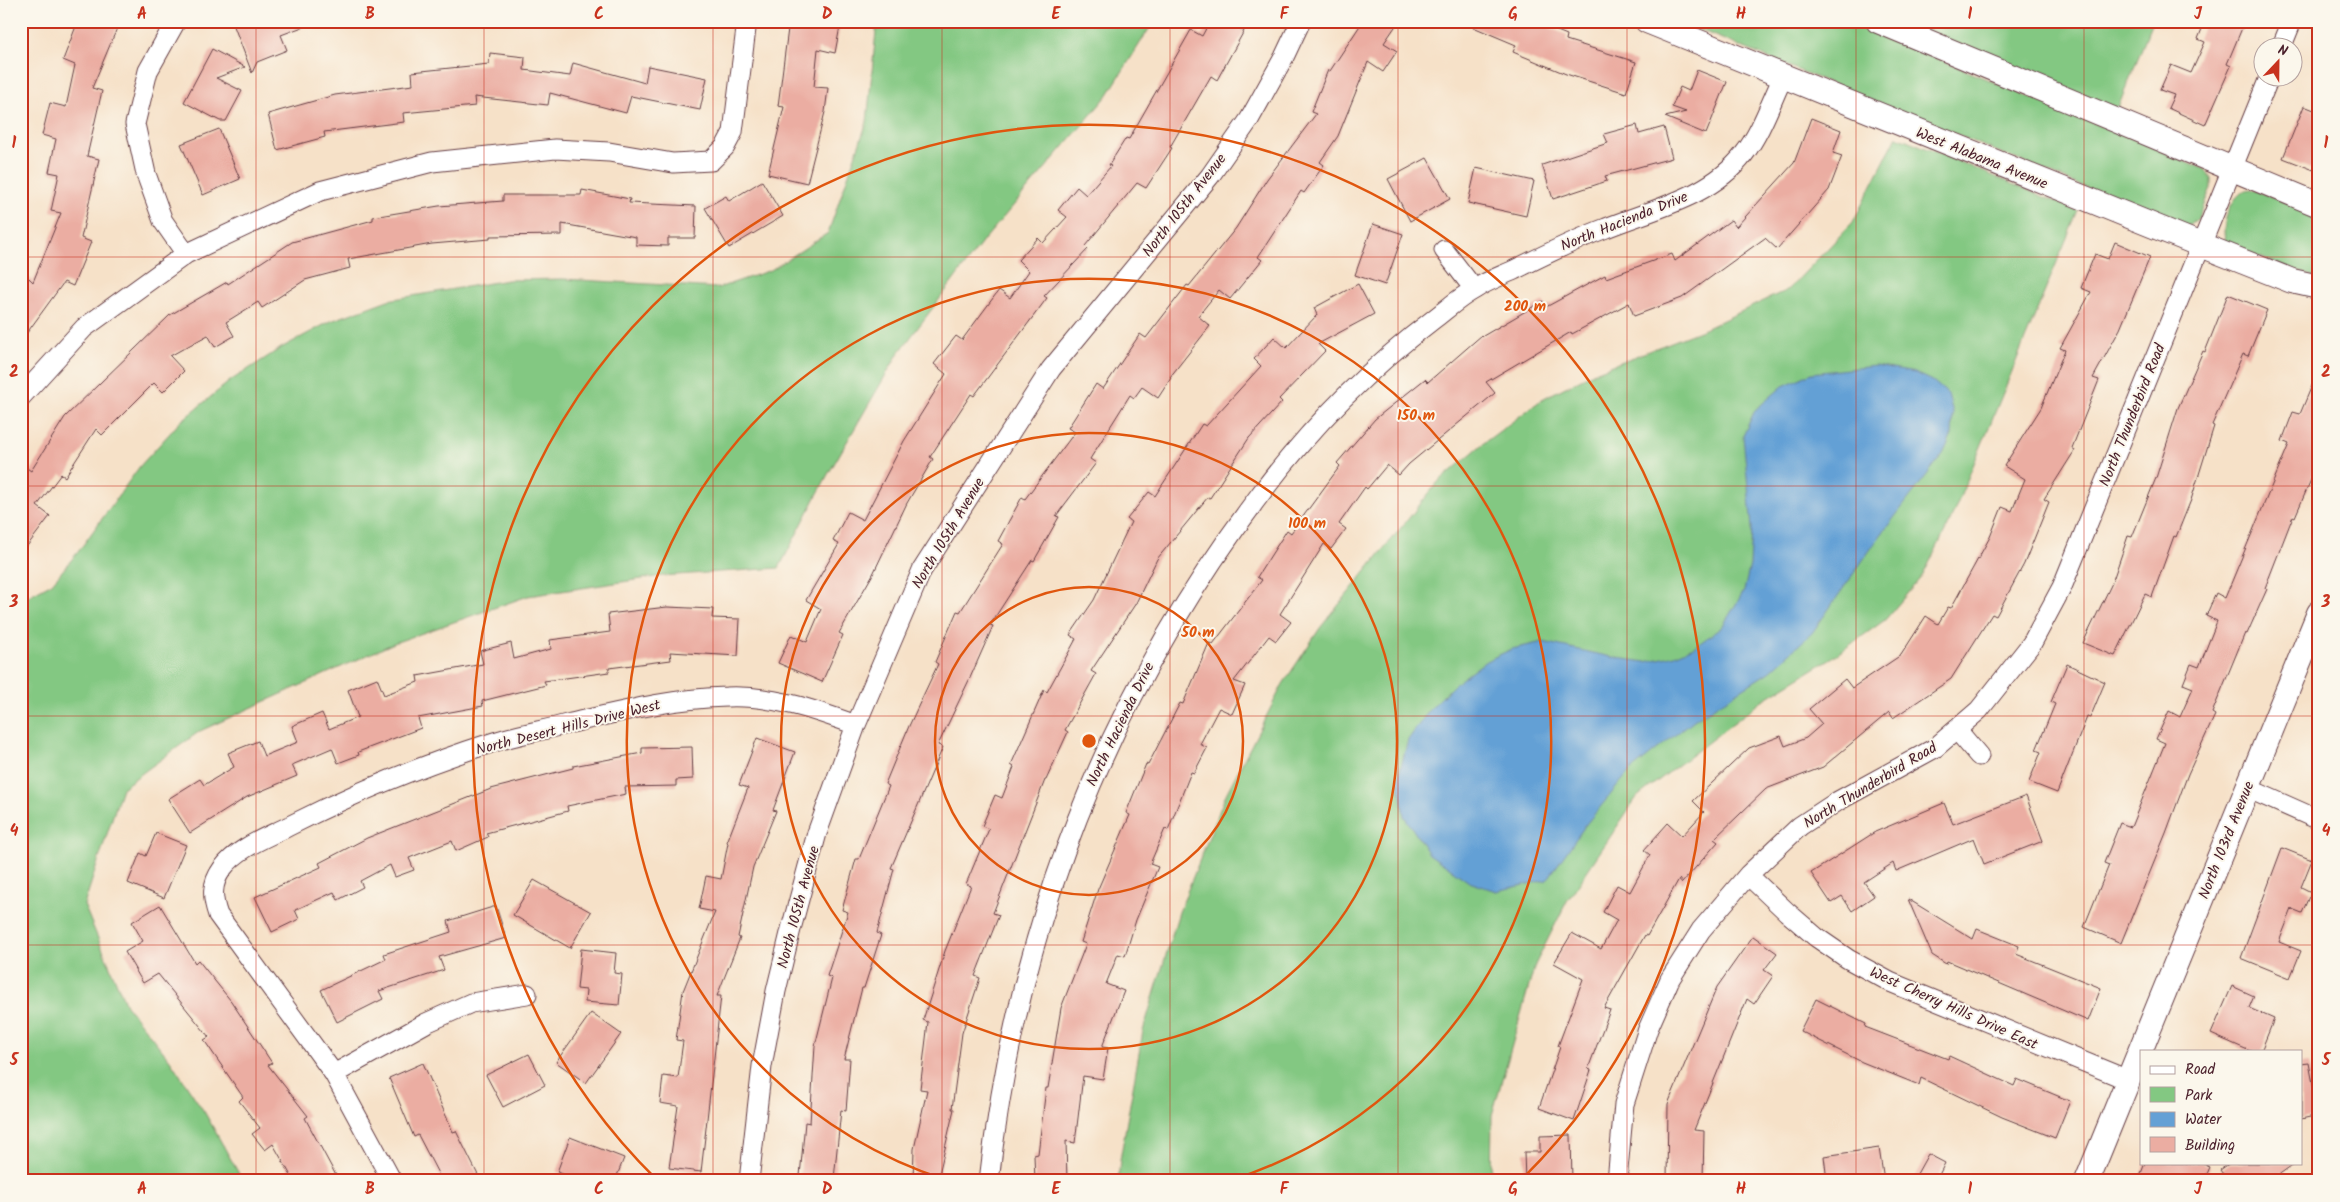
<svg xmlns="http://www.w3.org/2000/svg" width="2340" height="1202" font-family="Kalam,sans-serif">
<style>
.green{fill:#83c882;stroke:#667456}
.water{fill:#64a0d5;stroke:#576080}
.building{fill:#ebada2}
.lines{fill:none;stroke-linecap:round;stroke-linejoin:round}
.minor-casing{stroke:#643c43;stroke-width:21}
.tertiary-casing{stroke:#643c43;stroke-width:26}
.minor{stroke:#fff;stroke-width:19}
.tertiary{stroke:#fff;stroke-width:24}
.grid{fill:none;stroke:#c8321e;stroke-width:1;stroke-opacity:0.55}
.ring{fill:none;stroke:#e0560e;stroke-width:2.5}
.labels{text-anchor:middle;stroke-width:4;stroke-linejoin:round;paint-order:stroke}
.street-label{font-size:15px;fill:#4a1f2b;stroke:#fbf7ec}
.centre{fill:#e0560e;stroke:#fbf7ec;stroke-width:2.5}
.ring-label{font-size:15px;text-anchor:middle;font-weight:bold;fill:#e0560e;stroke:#fbf7ec;stroke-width:4;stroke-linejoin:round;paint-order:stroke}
.neatline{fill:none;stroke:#c8321e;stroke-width:2}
.grid-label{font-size:16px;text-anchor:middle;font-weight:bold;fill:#c8321e}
</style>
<rect width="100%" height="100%" fill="#fbf7ec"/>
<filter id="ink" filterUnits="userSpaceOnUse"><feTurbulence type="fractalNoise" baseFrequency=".02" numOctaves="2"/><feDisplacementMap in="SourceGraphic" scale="10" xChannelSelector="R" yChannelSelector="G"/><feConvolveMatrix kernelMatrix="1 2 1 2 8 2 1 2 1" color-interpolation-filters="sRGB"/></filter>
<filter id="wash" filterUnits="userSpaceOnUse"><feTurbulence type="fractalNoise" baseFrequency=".0096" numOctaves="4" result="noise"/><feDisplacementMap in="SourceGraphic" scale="20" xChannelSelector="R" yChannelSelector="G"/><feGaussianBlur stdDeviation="1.12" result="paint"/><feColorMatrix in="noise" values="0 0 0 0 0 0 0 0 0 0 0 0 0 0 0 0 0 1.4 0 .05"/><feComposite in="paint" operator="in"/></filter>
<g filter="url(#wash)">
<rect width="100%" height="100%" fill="#f6e1c8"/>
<path class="green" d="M877 21H1154L1107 96 984 240 898 354 827 476 779 568 662 576 528 596 394 643 200 731 122 788 84 905 126 1005 170 1060 205 1113 243 1181H21V600L52 583 78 552 140 466 180 422 230 381 281 348 331 321 388 300 508 280 563 279 718 288 771 270 828 233 867 122Z
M1678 21H1846L2205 169 2211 178V188L2197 220 2189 226 2182 227Z
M1878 21H2153L2113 120Z
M1897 136 2078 211 1949 524 1923 575 1885 620 1833 657 1763 700 1637 797 1567 901 1535 965 1492 1115 1491 1181H1118L1120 1160 1143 1031 1179 912 1226 794 1283 684 1320 628 1438 482 1485 442 1544 398 1595 372 1702 330 1789 289 1853 222Z
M2251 189 2319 215V279L2227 245C2218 229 2231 191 2251 189Z"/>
<path class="water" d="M1875 366 1915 373 1934 382 1948 394 1953 413 1952 435 1943 454 1877 540 1812 633 1769 672 1694 720 1630 771 1587 823 1547 880 1496 891 1469 882 1429 854 1404 816 1398 778 1408 740 1429 710 1455 684 1486 661 1512 649 1543 642 1616 658 1646 662 1675 655 1696 646 1722 627 1744 591 1750 565 1752 528 1743 436 1755 410 1783 386 1812 373Z"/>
<g id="blocks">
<path class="building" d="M78 21H120L92 88 102 91 87 156 99 159 81 238 91 242 73 286 64 282 21 341V288L29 278 33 282 61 213 51 211 59 174 49 172 56 139 42 135 50 103 66 107 75 65 63 60Z
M232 21H313V23L281 35 287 50 257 62 252 73Z
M789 21H841L835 53 818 49 814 87 828 88 825 112 807 183 768 174 784 107 778 106Z
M1210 21H1226L1244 31 1217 80 1211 76 1170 147 1172 148 1146 188 1137 183 1085 246 1088 249 1044 296 1047 298 974 396 971 394 930 457 933 459 907 503 873 574 839 633 843 635 822 682 778 663 791 635 807 642 821 609 806 600 839 544 833 541 848 512 863 520 904 441 946 374 934 364 956 336 962 340 999 290 1010 298 1029 271 1018 260 1038 238 1043 243 1067 217 1058 210 1077 187 1086 195 1111 166 1109 165 1126 138 1129 139 1191 30 1202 36Z
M1363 21H1399L1384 43 1397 51 1383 72 1368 62 1338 136 1320 162 1324 165 1304 193 1301 191 1258 257 1262 260 1230 299 1219 290 1198 316 1210 326 1170 377 1171 378 1158 398 1142 387 1134 398 1130 395 1090 459 1096 463 1056 516 1059 517 1034 561 1032 560 990 625 993 626 970 678 938 745 943 747 891 868 894 869 877 933 881 935 864 988H862L844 1059H850L846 1111 841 1110 834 1179 800 1176 805 1122 810 1123 815 1046 832 978 827 976 848 912 842 910 856 859H859L889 786 885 784 909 726 938 664 935 662 957 611 960 612 1003 544 998 541 1022 497 1025 499 1075 432 1068 428 1096 384 1103 389 1140 334 1146 338 1187 285 1189 286 1236 228 1267 179 1316 114 1311 112 1328 70 1330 71Z
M1459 21H1533L1567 35 1566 40 1636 62 1626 93 1566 74 1513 52 1516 45Z
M2205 21H2245L2227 64 2231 66 2205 125 2168 108 2174 95 2160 90 2171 65 2191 73 2205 42 2198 39Z
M212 49 245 67 216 78 242 91 226 121H220L184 102Z
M490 53 525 57 524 70 570 76 573 63 645 83 648 66 707 78 700 110 631 96 626 113 550 93 548 105 474 97 475 106 403 113 404 122 324 132 325 137 277 150 268 114 335 95 413 85 412 72 489 64Z
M1697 70 1727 82 1706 134 1665 117 1686 112 1672 107 1680 87 1689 91Z
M2304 106 2319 112V172L2283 158Z
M1811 118 1841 130 1833 153 1842 156 1829 190 1777 249 1765 238 1682 298 1634 316 1629 303 1572 334 1571 332 1486 382 1495 393 1409 464 1399 475 1387 465 1367 489 1365 487 1339 524 1346 529 1331 549 1324 544 1280 614 1291 622 1276 641 1269 636 1234 681 1245 685 1232 714 1219 708 1200 744 1207 748 1194 773 1191 772 1168 830 1165 829 1150 864 1158 867 1136 920 1125 956 1118 954 1106 984 1124 991 1102 1047 1108 1048 1103 1079 1083 1076 1075 1143 1066 1141 1067 1181H1035L1034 1155 1038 1154 1046 1088H1048L1061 1008 1086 944 1081 942 1098 889 1130 815 1126 813 1146 764 1148 765 1180 703 1183 704 1209 643 1213 644 1262 580 1257 577 1287 530 1291 533 1340 466 1337 463 1375 419 1425 379 1428 382 1482 335 1483 336 1543 301 1546 307 1605 275 1606 278 1672 254 1675 261 1731 220 1736 227 1794 163Z
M1637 125 1639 134 1664 127 1672 158 1605 176 1607 181 1553 199 1542 165 1608 143 1604 134Z
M219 129 240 179 203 195 181 144Z
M1427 158 1450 199 1410 221 1388 179Z
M1476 168 1534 181 1526 216 1468 203Z
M762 181 783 216 729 248 705 208 726 196 729 201Z
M582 190 630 199 629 203 696 206 695 238H668V246L636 245V237L562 224V235L490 236V239L432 244 348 259 350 268 305 280 262 308 258 302 226 322 234 336 215 347 208 335 170 356 184 371 163 392 154 383 102 435 96 429 65 477 61 474 37 506 50 516 21 554V464L31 471 65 417 170 315 227 282 228 284 292 242 373 220V217L439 206 503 201V195H581Z
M1373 224 1403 234 1385 285 1355 275Z
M2115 242 2150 257 2120 329 2093 378 2099 380 2072 448 2075 450 2044 499 2049 502 2024 564 1996 616 1992 614 1951 679 1893 718 1889 712 1823 767 1766 789 1714 839 1718 842 1682 883 1679 879 1647 936 1645 935 1604 1008 1610 1010 1588 1069 1591 1070 1574 1121 1539 1108 1560 1047 1558 1046 1583 979 1554 963 1572 933 1601 949 1617 920 1603 912 1617 885 1630 892 1650 855 1644 850 1668 823 1682 836 1704 812 1693 801 1749 748 1781 736 1785 746 1806 738 1822 724 1809 709 1845 679 1852 688 1901 655 1926 616 1938 624 1948 607 1951 608 1990 537 2002 507 2012 511 2025 479 2004 466 2041 408 2065 350 2060 348 2091 292 2081 288 2095 254 2108 259Z
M1358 284 1374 314 1318 344 1325 351 1279 399 1282 402 1249 438 1210 498 1208 497 1157 559 1136 603 1091 671 1096 674 1065 730 1068 732 1046 780H1045L993 913 999 915 975 976 980 978 962 1033 952 1109H954L940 1170V1181H913L914 1149 927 1090 920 1089 928 1022 923 1020 945 951 971 886 966 884 989 829 982 826 995 795 1002 798 1014 767 1011 765 1044 690 1047 692 1076 639 1070 635 1094 600 1131 522 1127 519 1149 492 1155 496 1202 424 1206 426 1261 366 1254 359 1274 337 1286 348 1317 315 1314 308Z
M2228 294 2267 310 2248 356 2243 354 2212 425 2214 426 2191 500 2176 537 2174 536 2152 597 2145 594 2115 656 2083 643 2112 583 2128 536 2132 537 2156 478 2178 408 2203 351 2205 352Z
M2319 369V454L2313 467 2316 468 2295 517 2293 516 2265 588 2267 589 2247 634 2245 633 2212 713 2215 715 2188 774 2166 833 2121 943 2084 927 2109 865 2104 863 2120 823 2131 827 2165 743 2156 739 2169 711 2180 717 2193 688 2183 684 2191 664 2199 667 2217 621 2206 616 2216 593 2225 598 2289 444 2282 441 2293 412 2300 414Z
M667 607 713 609 712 618 740 619 738 656 670 652 671 660 609 668V672L544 681 546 685 482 701 483 706 418 718 421 728 358 752 359 755 338 763 332 748 292 765 297 776 247 797 190 833 168 799 200 779 204 785 234 767 228 753 258 741 264 756 298 742 292 726 322 713 329 729 358 717 348 690 377 678 384 695 418 682 417 676 483 664 480 651 511 643 514 659 551 649 550 640 610 632 608 614Z
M2067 664 2105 682 2090 718 2087 717 2057 793 2029 782 2041 752 2036 750 2055 704 2051 702Z
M757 738 795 752 773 810 776 811 753 867 738 937 740 938 717 996H721L701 1172 669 1168 678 1106 660 1103 663 1076 678 1078 683 1041 676 1040 683 991 715 912 699 909 706 876 721 879 728 843 727 842 748 788 739 785Z
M692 747 693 779 676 780V786L625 787 626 794 567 806 568 811 486 833 488 837 456 851 452 841 409 858 414 870 395 877 390 865 360 881 363 887 338 900 334 892 295 910 299 919 272 932 255 897 321 867 319 863 367 838 491 789 573 768V766L642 753V748Z
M2026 796 2043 841 1984 864 1974 838 1896 871 1893 863 1864 882 1874 896 1852 911 1842 896 1831 903 1811 873 1875 832 1944 803 1953 824Z
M156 833 186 845 164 898 128 883 140 853 146 856Z
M2282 848 2312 860 2301 887 2311 892 2302 913 2292 909 2279 942 2301 951 2290 978 2241 958Z
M534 880 591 912 570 948 513 915Z
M1908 899 1973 939 1977 929 2019 946 2016 954 2101 988 2088 1021 1947 961 1946 964 1932 955Z
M160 905 195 963 198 960 231 1001 272 1063 268 1065 308 1116 305 1118 339 1181H294L273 1144 265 1150 252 1134 260 1128 239 1101 243 1097 204 1040 209 1037 158 974 143 983 125 952 143 941 132 922Z
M496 906 506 938 439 957 444 970 379 991 383 999 337 1022 321 990 386 959 384 954 451 932 448 921Z
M1753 936 1777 953 1764 970 1773 976 1754 1004 1747 999 1694 1130 1704 1131 1703 1181H1667L1668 1104 1717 987Z
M581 949 616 953 614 973 622 974 619 1005 585 1002 586 990 577 989Z
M2232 986 2254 996 2249 1008 2274 1019 2261 1051H2250L2211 1034Z
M1816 999 1866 1024 1865 1027 1948 1059 1949 1056 2014 1086 2017 1079 2070 1101 2055 1138 2002 1117 1921 1078 1919 1085 1862 1062 1800 1031Z
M591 1013 621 1034 586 1083 556 1062Z
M529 1054 545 1085 503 1107 486 1075Z
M423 1063 453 1132 456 1131 481 1181H442L418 1135 414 1137 389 1078Z
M2309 1063 2319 1115 2301 1119V1064Z
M1571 1135 1572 1181H1525L1524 1152H1540V1136Z
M570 1137 624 1158 615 1181H579L557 1172Z
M1879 1148 1884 1181H1827L1824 1156Z
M1928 1154 1945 1163 1936 1181H1913Z
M2145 1163H2201L2210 1167 2204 1181H2138Z
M2230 1163H2295L2270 1181H2228L2220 1170Z"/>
</g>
</g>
<g filter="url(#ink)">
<use href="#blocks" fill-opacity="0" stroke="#643c43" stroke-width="1"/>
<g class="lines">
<g class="minor-casing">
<path id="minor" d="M176 21 148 71 135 124 146 174 163 221 186 254
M2281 48 2292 21
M1444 250 1474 289
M21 397 84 328 186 254 320 191 432 162 555 149 609 152 673 163 711 161 725 147 733 132 747 21
M1957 730 1979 756
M2247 788 2319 820
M1748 875 1787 912 1816 937 1848 959 1890 982 2128 1080
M334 1074 426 1023 471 1003 527 994
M392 1181 334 1074 218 915C212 898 211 884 222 869 238 847 268 837 291 825 356 792 425 764 494 742 519 734 546 730 571 723 623 711 674 698 727 697 772 695 815 710 856 725
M749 1181 762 1066 776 991 791 929 817 833 856 725 922 570 1051 369 1210 176 1249 120 1284 57 1301 21
M989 1181C1017 926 1107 696 1262 492 1312 426 1368 369 1434 319 1447 309 1460 297 1475 289 1487 281 1501 276 1514 270 1544 255 1574 240 1606 228 1653 209 1711 197 1744 154 1761 132 1771 102 1783 77
M1617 1181 1624 1104 1648 1029 1670 979 1701 930 1748 875 1800 826 1838 801 1935 748 1979 710 2032 643 2062 587 2269 78"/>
</g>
<g class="tertiary-casing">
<path id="tertiary" d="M1647 21 2201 245 2292 281 2319 287
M1878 21 2319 205
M2087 1181 2319 613"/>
</g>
<use href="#minor" class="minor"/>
<use href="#tertiary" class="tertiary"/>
</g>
</g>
<path class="grid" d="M256 21V1181M484 21V1181M713 21V1181M942 21V1181M1170 21V1181M1398 21V1181M1627 21V1181M1856 21V1181M2084 21V1181M21 257H2319M21 486H2319M21 716H2319M21 945H2319"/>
<g class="ring">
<circle cx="1089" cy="741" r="154"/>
<circle cx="1089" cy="741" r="308"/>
<path d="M946 1180A462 462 0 1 1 1232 1180"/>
<path d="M657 1180A616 616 0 1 1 1521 1180"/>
</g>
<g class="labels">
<g class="street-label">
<text transform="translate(1982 158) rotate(22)" y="5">West Alabama Avenue</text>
<text transform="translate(1184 205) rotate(-52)" y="5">North 105th Avenue</text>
<text transform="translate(1624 221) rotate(-22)" y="5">North Hacienda Drive</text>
<text transform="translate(2132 415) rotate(-68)" y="5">North Thunderbird Road</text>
<text transform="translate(948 533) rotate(-59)" y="5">North 105th Avenue</text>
<text transform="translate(1120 724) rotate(-64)" y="5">North Hacienda Drive</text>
<text transform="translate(568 727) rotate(-14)" y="5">North Desert Hills Drive West</text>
<text transform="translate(1870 785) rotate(-31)" y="5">North Thunderbird Road</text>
<text transform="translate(2226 840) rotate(-68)" y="5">North 103rd Avenue</text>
<text transform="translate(798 907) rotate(-75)" y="5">North 105th Avenue</text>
<text transform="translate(1954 1008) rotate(24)" y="5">West Cherry Hills Drive East</text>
</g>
</g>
<circle cx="1089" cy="741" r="8" class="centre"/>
<g class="ring-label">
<text x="1525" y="311">200 m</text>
<text x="1416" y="420">150 m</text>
<text x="1307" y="528">100 m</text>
<text x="1198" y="637">50 m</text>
</g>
<rect width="2340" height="1202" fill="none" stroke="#fbf7ec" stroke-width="55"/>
<rect x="2140" y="1050" width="162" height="115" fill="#fbf7ec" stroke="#b4a19f"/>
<rect x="2150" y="1066" width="25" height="8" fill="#ffffff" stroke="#b4a19f"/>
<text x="2185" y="1074" font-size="15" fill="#4a1f2b">Road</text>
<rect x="2150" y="1087" width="25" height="15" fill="#83c882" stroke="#b4a19f"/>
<text x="2185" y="1100" font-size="15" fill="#4a1f2b">Park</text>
<rect x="2150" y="1112" width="25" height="15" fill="#64a0d5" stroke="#b4a19f"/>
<text x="2185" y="1124" font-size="15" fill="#4a1f2b">Water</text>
<rect x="2150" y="1137" width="25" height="15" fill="#ebada2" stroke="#b4a19f"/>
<text x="2185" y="1150" font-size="15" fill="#4a1f2b">Building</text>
<g transform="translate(2278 62) rotate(22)"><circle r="24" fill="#fbf7ec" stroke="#b4a19f"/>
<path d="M0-4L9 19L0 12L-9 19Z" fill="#c8321e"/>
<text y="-8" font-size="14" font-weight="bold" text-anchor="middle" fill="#4a1f2b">N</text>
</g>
<rect x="28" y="28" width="2284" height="1146" class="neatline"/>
<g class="grid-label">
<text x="142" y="19">A</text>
<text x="370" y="19">B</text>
<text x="599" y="19">C</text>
<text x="827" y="19">D</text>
<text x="1056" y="19">E</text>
<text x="1284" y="19">F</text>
<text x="1513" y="19">G</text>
<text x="1741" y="19">H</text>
<text x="1970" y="19">I</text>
<text x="2198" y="19">J</text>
<text x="14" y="148">1</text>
<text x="2326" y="148">1</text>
<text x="14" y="377">2</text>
<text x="2326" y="377">2</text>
<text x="14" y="607">3</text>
<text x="2326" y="607">3</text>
<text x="14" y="836">4</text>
<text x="2326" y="836">4</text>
<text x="14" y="1065">5</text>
<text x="2326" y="1065">5</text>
<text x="142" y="1194">A</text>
<text x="370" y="1194">B</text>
<text x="599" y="1194">C</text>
<text x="827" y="1194">D</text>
<text x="1056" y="1194">E</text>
<text x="1284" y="1194">F</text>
<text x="1513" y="1194">G</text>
<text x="1741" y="1194">H</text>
<text x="1970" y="1194">I</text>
<text x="2198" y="1194">J</text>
</g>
</svg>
